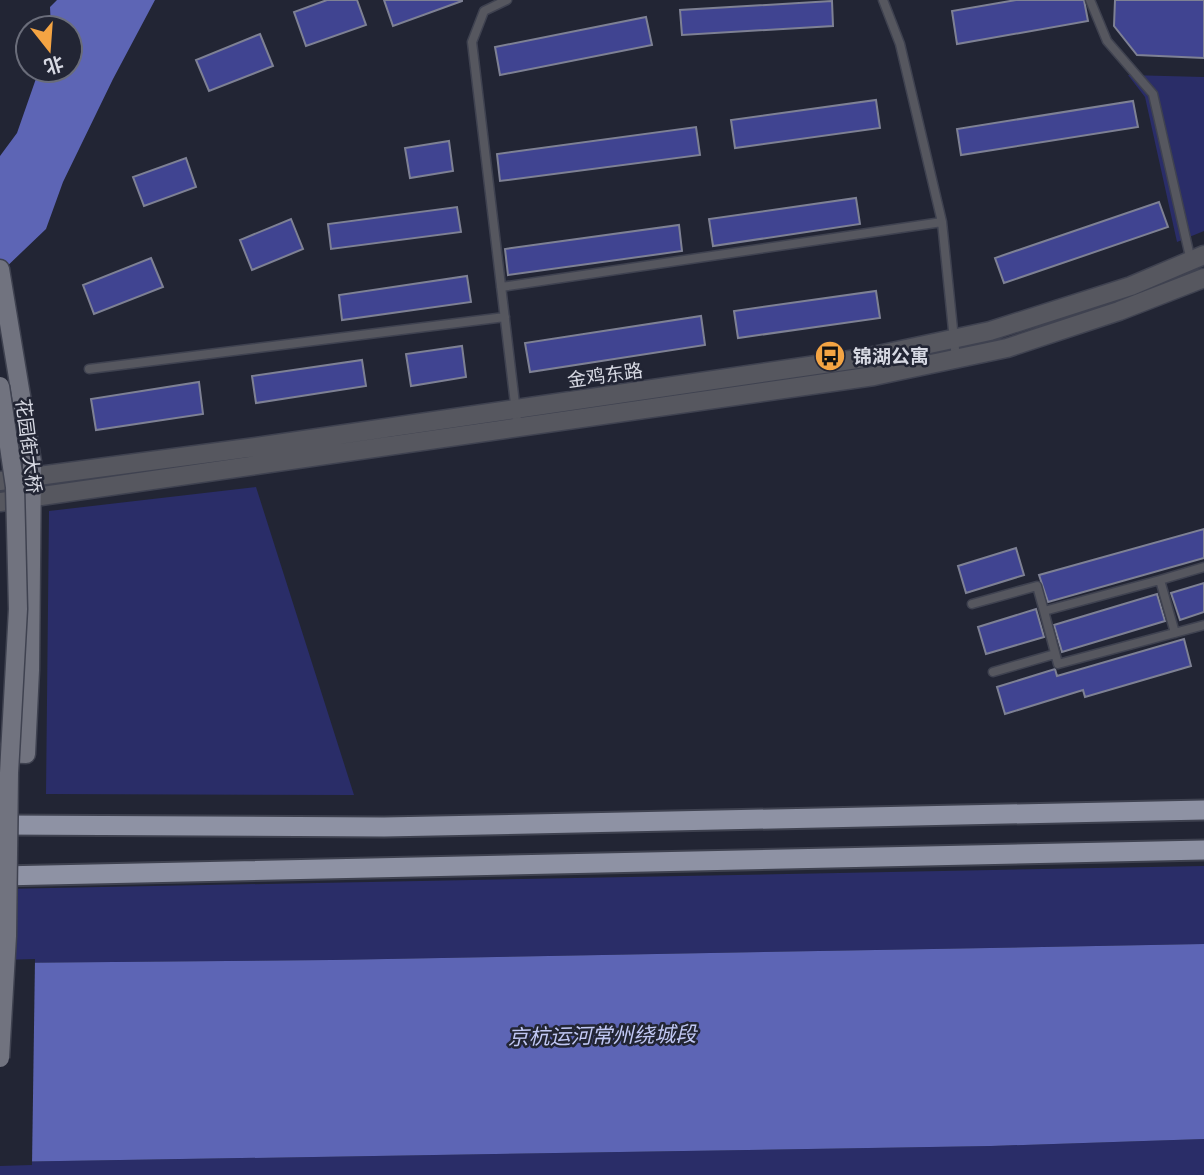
<svg xmlns="http://www.w3.org/2000/svg" width="1204" height="1175" font-family="Cabin,'Noto Sans SC',sans-serif">
<style>
.green{fill:#2a2d68}
.water{fill:#5d65b5}
.pier{fill:#222534}
.building{fill:#404491;stroke:#7e8194;stroke-width:2}
.lines{fill:none;stroke-linecap:round;stroke-linejoin:round}
.service-casing{stroke:#3f4250;stroke-width:11}
.tertiary-casing{stroke:#3f4250;stroke-width:21}
.secondary-casing{stroke:#3f4250;stroke-width:21}
.trunk-casing{stroke:#3f4250;stroke-width:23}
.service{stroke:#56575f;stroke-width:8}
.tertiary{stroke:#56575f;stroke-width:18}
.secondary{stroke:#71737f;stroke-width:18}
.trunk{stroke:#8e92a4;stroke-width:19}
.secondary-bridge-casing{stroke:#3f4250;stroke-width:21;stroke-linecap:butt}
.secondary-bridge{stroke:#71737f;stroke-width:18}
.labels{text-anchor:middle;stroke-width:5;stroke-linejoin:round;paint-order:stroke}
.poi-label{font-size:19px;font-weight:bold;fill:#d6d8e2;stroke:#222534;text-anchor:start}
.street-label{font-size:19px;fill:#d6d8e2;stroke:#222534}
.water-label{font-size:21px;font-style:italic;fill:#c1c8f4;stroke:#222534}
</style>
<rect width="100%" height="100%" fill="#222534"/>
<path class="green" d="M1128 75 1204 77V231L1177 242 1145 97Z
M256 487 354 795 46 794 49 511Z
M1204 866V944L332 960 0 963V889Z
M1204 1139V1175H0V1162L991 1146Z"/>
<path class="water" d="M57 0H155L113 79 63 182 46 229 0 273V156L17 133 39 70H70V28H51L50 7Z
M1204 944V1139L991 1146 0 1162V963L332 960Z"/>
<path class="pier" d="M35 959 32 1165 0 1166V960Z"/>
<path class="building" d="M327 0H357L366 25 306 46 294 12Z
M384 0H462V1L393 26Z
M1016 0H1084L1088 21 957 44 952 11Z
M1115 0H1204V58L1137 55 1114 26Z
M832 1 833 26 682 35 680 10Z
M646 17 652 45 500 75 495 47Z
M260 34 273 66 209 91 196 60Z
M876 100 880 128 735 148 731 120Z
M1133 101 1138 127 961 155 957 129Z
M696 127 700 155 500 181 497 154Z
M449 141 453 171 410 178 405 148Z
M186 158 196 187 144 206 133 177Z
M856 198 860 224 713 246 709 219Z
M1159 202 1168 227 1004 283 995 258Z
M457 207 461 232 331 249 328 224Z
M291 219 303 249 252 270 240 240Z
M679 225 682 251 508 275 505 249Z
M151 258 163 287 94 314 83 285Z
M467 276 471 302 342 320 339 295Z
M876 291 880 318 738 338 734 311Z
M701 316 705 345 530 372 525 343Z
M462 346 466 377 411 386 406 354Z
M362 360 366 386 256 403 252 376Z
M199 382 203 414 96 430 91 399Z
M1204 529V558L1048 602 1039 575Z
M1016 548 1024 575 966 593 958 566Z
M1204 583V612L1180 620 1171 593Z
M1157 594 1165 621 1062 652 1054 625Z
M1036 609 1044 637 986 654 978 627Z
M1184 639 1191 666 1085 697 1083 690 1005 714 997 687 1055 669 1057 676Z"/>
<g class="lines">
<g class="service-casing">
<path id="service" d="M507 0 484 11 472 42 518 429
M883 0 900 44 942 222 956 359
M1090 0 1107 41 1153 94 1191 261
M501 287 942 222
M89 369 505 317
M1160 580 1204 567
M972 604 1037 586 1044 611
M1175 633 1160 580 1044 611 1058 664 1204 625
M993 672 1055 654"/>
</g>
<g class="tertiary-casing">
<path id="tertiary" d="M0 481 256 447 864 358 990 331 1131 286 1204 255
M0 502 874 376 1007 348 1119 311 1204 278"/>
</g>
<g class="secondary-casing">
<path id="secondary" d="M0 269 32 462 30 670 26 754 0 753"/>
</g>
<g class="trunk-casing">
<path id="trunk" d="M0 825 384 827 1204 810
M0 876 1204 850"/>
</g>
<use href="#service" class="service"/>
<use href="#tertiary" class="tertiary"/>
<use href="#secondary" class="secondary"/>
<use href="#trunk" class="trunk"/>
<g class="secondary-bridge-casing">
<path id="secondary-bridge" d="M0 386 15 487 18 609 9 773 7 936 0 1058"/>
</g>
<use href="#secondary-bridge" class="secondary-bridge"/>
</g>
<defs>
<g id="bus-disc" transform="scale(1.575)"><circle r="9.5" fill="#f4a443" stroke="#222534"/><path d="M-5-6H5V4H4V6H2V4H-2V6H-4V4H-5ZM-3.5-4V0h7V-4ZM-3.5 1.2v1.5H-2V1.2ZM2 1.2v1.5H3.5V1.2Z" fill="#111"/></g>
</defs>
<g fill-rule="evenodd">
<use href="#bus-disc" x="830" y="356"/>
</g>
<g class="labels">
<g class="poi-label">
<text x="853" y="363">锦湖公寓</text>
</g>
<g class="street-label">
<text transform="translate(605 375) rotate(-8)" y="7">金鸡东路</text>
<text transform="translate(29 446) rotate(83)" y="7">花园街大桥</text>
</g>
<g class="water-label">
<text transform="translate(602 1036) rotate(-1)" y="7">京杭运河常州绕城段</text>
</g>
</g>
<g transform="translate(49 49) rotate(163)"><circle r="33" fill="#222534" stroke="#6a6d7a" stroke-width="2"/>
<path d="M0-5L12 26L0 18L-12 26Z" fill="#f4a443"/>
<text y="-10" font-size="19" font-weight="bold" text-anchor="middle" fill="#d6d8e2">北</text>
</g>
</svg>
